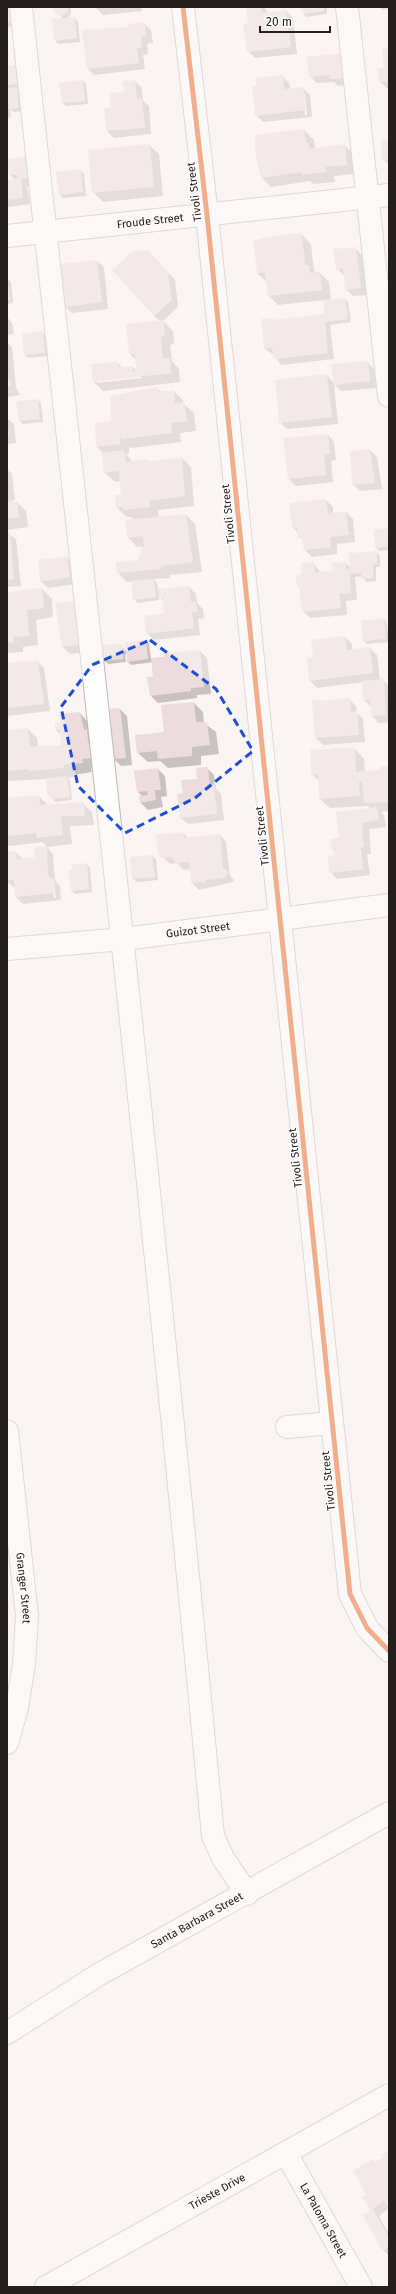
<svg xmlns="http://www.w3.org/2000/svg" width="396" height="2294" font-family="'Fira Sans',sans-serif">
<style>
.shadow{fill:#0003;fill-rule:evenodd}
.building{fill:#eddcdd}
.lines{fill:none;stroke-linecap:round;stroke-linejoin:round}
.minor-casing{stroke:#beb9b7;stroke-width:24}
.minor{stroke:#fefdfd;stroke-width:22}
.cycleway-casing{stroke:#fff;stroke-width:8}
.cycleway{stroke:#e8590c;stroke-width:5}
.marked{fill:none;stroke:#1d4ed8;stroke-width:3;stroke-dasharray:8 5;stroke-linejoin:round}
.labels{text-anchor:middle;stroke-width:3;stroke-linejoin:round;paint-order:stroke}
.street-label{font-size:11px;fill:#25201e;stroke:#fff}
</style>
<rect width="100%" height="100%" fill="#faf4f2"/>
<path class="shadow" d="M7 7 18 25 7 27Z
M54 7H69L71 9V14L67 19 75 18 78 22 80 42 58 44 55 40 63 19Z
M95 7H141L142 11 103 15Z
M247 7H264L268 13 286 11 293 18 297 54 255 58 248 51 249 24Z
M302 7H327V14L306 17 303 13Z
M379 7H389V9L382 10Z
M144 23 151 30 153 43 147 44 148 54 143 55 145 69 94 75 87 68 130 28Z
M389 49V88H386L380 81 385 69Z
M345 54 355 84 338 86 334 82 317 83 310 76Z
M16 66 19 70 21 87 16 88 20 92 22 111 14 112 10 109 11 117 7 118V96L9 98 7 67Z
M282 76 289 83 290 89 303 88 310 95 312 117 263 122 256 115ZM303 94H305L307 115H305Z
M83 81 86 84 88 104 66 106 63 103Z
M135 81 142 88 143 101 149 106 151 134 114 138 107 131 105 109 112 108Z
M304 130 314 140 315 149 344 145 354 154 356 174 334 176 335 182 313 184 310 181 271 187 261 177Z
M389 139V165L383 159Z
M149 145 159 154 163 196 103 202 93 192Z
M8 160 38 185 27 186 30 204 9 207 7 205V181L15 180 10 175Z
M80 170 84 174 86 196 63 198 60 195Z
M301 234 311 244 314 271 320 273 329 282 331 300 345 299 348 302 351 322 330 325 334 359 281 365 274 355 265 349 273 319 275 321 323 315 326 318 324 300 278 305 268 295 267 282 257 273Z
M355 248 362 255 367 295 353 296 346 289 345 276 337 269Z
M155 258 175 280 178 307 163 321 173 331 174 344 170 345 172 361 179 369 180 382 103 391 94 382 118 363 123 368 133 367 137 372 136 360 130 354 160 321 154 316ZM140 376 142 378 97 383V381Z
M97 261 104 267 108 309 72 313 65 306Z
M7 278 11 282 13 303 7 304Z
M7 317 12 323 14 334 7 335Z
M43 333 46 336 48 356 28 358 25 355Z
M7 342 12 347 16 387 20 395 7 397Z
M367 362 374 369 376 388 341 391 334 384 338 424 287 429 280 422 327 375 334 383Z
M157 388 161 392 173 391 183 400V403L194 413 196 431 180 433 181 442 131 448 129 446V454H126L133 462 146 460 148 462 182 458 191 467 194 506 158 510 159 518 186 515 195 524 202 572 170 575V578L154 579 157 583 158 590 189 587 196 594 197 603 203 609 204 618 198 619 200 635 154 640 147 633 165 614 164 602 159 596V600L138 603 134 599 132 582H127L118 573 139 561 142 555V546L137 547 128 537 135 520 131 517H127L117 508 122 495 121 481 115 482 105 473 104 454 97 447 96 424 112 422Z
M38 400 41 403 43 422 23 424 20 421 17 402Z
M7 418 14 424 16 443 7 444Z
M328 435 334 442 336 460 331 461 333 482 296 486 289 479Z
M370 450 377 457 382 489 360 491 353 484 351 466Z
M7 469 12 474 15 500H12L13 502H17L26 511 28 527 7 530Z
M326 500 333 507V513L346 512 353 519 355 542 337 544V554L312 557 305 550 304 542 293 527Z
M389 529V550L379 551 376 547Z
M7 533 16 539 21 586 7 587Z
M376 552 380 556V567H376V581L366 582 362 576 355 577 357 600 346 601 347 615 310 618 303 611 301 587 297 584 313 563 321 573 334 572 345 563 351 568Z
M67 558 74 564 76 584 48 588 41 581Z
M42 589 52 599 53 617 36 620 38 645 23 647V652L7 653V593Z
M56 604 87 652 70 654 63 647Z
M384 619 387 623 389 642 367 644 364 641Z
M345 637 352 644V650L370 648 377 655 380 680H383L389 686V722L379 723 372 716 371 707 364 700 363 682 317 688 310 681 314 657Z
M146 641 149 644 151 659 200 651 207 658 211 694 197 695V698L158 703 151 696 154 678 153 662 131 665 128 662 127 654 125 655 126 662 108 664 104 660 121 645 126 650Z
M37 661 44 668 50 711 7 716V664Z
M349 699 356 706 357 713 363 719 365 742 323 745 316 738 313 700H320L323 702Z
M194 703 203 712 204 723 216 732 219 754 201 756V765L168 768 160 761 148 762 138 753 166 733Z
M120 709 127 716 132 765 121 766 114 759Z
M80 713 89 723 101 767 91 768 92 772 73 775V777L68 778 70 780 72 800 55 802 48 793 47 779 7 781V731L28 729 37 738 38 748 62 746 61 735 56 730Z
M355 749 364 759 365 772 382 771 389 767V811L381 812 384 815 386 827 369 829 371 854H367L370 875 337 879 331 872 336 856 333 850 340 839 371 809 368 806 330 808 320 799 319 781 312 774Z
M207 768 214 775 216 789 221 794 224 820 188 824 181 818 184 794Z
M158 769 165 776 167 796 161 797 163 807 148 810 141 803 143 797 138 792Z
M39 796 48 805 82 803 92 812 94 825 70 826 72 844 47 847 43 842 9 846 7 844V800Z
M183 833 188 838 220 835 226 842 230 876 234 880 233 882 199 890 192 883 191 869 184 870 177 863 170 864 159 853Z
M47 847 53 854 55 881 60 886 61 900 23 904 16 897V887H13L7 881V853L16 852 23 859 36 858ZM52 879 54 881 56 898H54Z
M152 856 156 859 158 880 137 882 133 879 131 858Z
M86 864 90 867 92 892 75 894 72 891Z
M389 2152V2208L379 2216 389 2234V2256L383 2250 364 2216 372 2212 368 2195 373 2160 376 2163 384 2158Z"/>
<path class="building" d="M7 7H14L15 22 7 23Z
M53 7H68V11L64 15 58 16 53 12Z
M246 7H261L262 13 286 10 291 47 247 52 243 24 248 23Z
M301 7H324V11L302 14Z
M75 17 77 38 54 41 52 19Z
M145 22 146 36 141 37 142 48H137L139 63 87 69 82 30 128 27V24Z
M389 48V81L379 82 377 69 384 68 382 49Z
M346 53 348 78 330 79V75L309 77 307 57Z
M16 65 18 84 7 85V66Z
M283 75 284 89 303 87 306 110 255 116 252 86H256L255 78Z
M83 80 85 101 62 103 59 83Z
M135 80 137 99 142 98 145 128 106 131 104 108 111 107 109 93 124 92 123 81Z
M17 87 19 108 9 109 7 89Z
M304 129 306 143H309V149L345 144 347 165 325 167 326 172 302 175V172L261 178 255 152V135Z
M389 139V159L382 160 381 140Z
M150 144 154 187 92 193 88 150Z
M28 156 31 178 21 179 23 198 7 200V180L18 179 17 175H9L7 159Z
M81 169 83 192 59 195 56 172Z
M302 233 305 265H309L310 273 320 272 322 290 268 296 265 273H257L253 241 266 237Z
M356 247 361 288 345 290 343 269 336 270 333 249Z
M148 250 168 272 172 300 154 316 112 270 133 251Z
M97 260 102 302 64 307 60 264Z
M7 278 10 300H7Z
M345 298 348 319 325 322 323 300Z
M324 314 328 353 274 359 272 348 264 349 261 319 274 318V320Z
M164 320 165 335 161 336 163 358H170L171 373 93 382 91 364 118 362 119 367 133 366V371H136L135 354H129L126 324Z
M43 331 45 353 24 355 22 334Z
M368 361 370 381 334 385 331 364Z
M327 374 332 417 279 423 275 380Z
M7 379H10L11 386 7 387Z
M157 387 158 392 174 390 175 403 184 402 187 421 171 423 172 433 121 439 120 434V444L96 447 95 423 111 421 110 396Z
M38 399 40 419 19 421 16 401Z
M7 424 9 436 7 437Z
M328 434 330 454H324L326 475 288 479 283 438Z
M370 449 375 483 352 485 350 451Z
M124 450 126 462 146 459V462L182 457 185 496 149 501 150 507 123 510V507L116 508 115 495H121L119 471 104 473 101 453Z
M326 499 328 513 346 511 349 535 330 537 331 547 304 550 302 538H298L297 527 292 528 289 503Z
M17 501 19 517 7 519V502Z
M186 514 193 562 161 566V569L117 573 116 562 138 560V555L141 554V547L144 546 143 536 127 538 125 520Z
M389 528V546L375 548 374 530Z
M7 532H10L14 579 7 580Z
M377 551V564H373V578L361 579V573L350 574 349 553Z
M67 556 70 577 40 582 38 560Z
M314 562 315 572 333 571 332 563 346 562V569L349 568 351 593 339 594 341 608 302 612 299 584H296V576L302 574 301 563Z
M154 579 156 597 133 600 131 581Z
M189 586 191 602 196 601 197 612H192L194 628 146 634 144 616 164 613 163 598H159L158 589Z
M42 588 44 608 27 610 29 636 13 637 14 642 7 643 8 592Z
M76 601 80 645 62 647 55 603Z
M384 618 386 639 363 641 361 621Z
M345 636 347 650 370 647 373 673 309 681 307 658 313 657 311 640Z
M146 640 148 659 127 662 125 642Z
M122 644 123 659 103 661 102 645Z
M200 650 204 687 191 688V691L150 696 147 677H153L151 658 164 657 165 653Z
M38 660 44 704 7 708V663Z
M384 679 386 715 371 716 370 700H363L362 681Z
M350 698 351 712 357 711 359 735 315 738 312 700 321 699V701Z
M194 702 196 722H207L210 745 192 747V756L158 759 157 751 137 753 135 735 164 732 161 705Z
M120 708 126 758 113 759 108 709Z
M80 712 84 730 87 729 88 743H91L92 758 82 759 83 763 64 765V768L29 771 28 769 7 771V730L28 728 30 747 61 745 60 730H55V723L60 722 59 714Z
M343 748H355L356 772 381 770 380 767 389 766V802L364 803 362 781 359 782 360 796 319 799 318 774 311 775 310 750Z
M208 767 210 786H214L217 814 180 818 177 794 183 793 181 780 197 779 196 768Z
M158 768 161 790H155L156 800 140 803 139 796 148 795 147 791 137 792 134 771Z
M67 776 70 797 51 799 50 793 47 794 46 778Z
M39 795 40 805 83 802 85 816H61L63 835 37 838 36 833 7 836V798Z
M377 807 379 820 362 823 364 847H361L363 869 330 873 327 856 335 855 334 851H332L330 839 339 838 336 812Z
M183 832 184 838 220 834 223 868 228 872 226 876 224 878 206 880V882L191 883 189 862 176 863 171 857 162 858 158 854 156 835Z
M47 846 48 875 50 878H53L55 893 15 897 14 880H7V852L16 851 17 859 35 857 34 848Z
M152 855 155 877 132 879 130 857Z
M87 863 89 889 71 891 68 870H72L71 865Z
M389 2151V2209L384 2200 373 2209 389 2237V2247L382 2251 363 2215 370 2211 362 2197 366 2195 353 2170 374 2159 375 2162 383 2158 381 2155Z"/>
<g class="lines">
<g class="minor-casing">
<g id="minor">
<path d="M21 7C87 617 156 1226 213 1836L223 1858 247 1894"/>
<path d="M183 7 207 215 350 1594 367 1628 389 1651"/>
<path d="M347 7 389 396"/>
<path id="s1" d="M7 236 389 195"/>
<path id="s2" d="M7 949 124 939 389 905"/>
<path d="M287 1427 332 1423"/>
<path id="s3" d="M7 1431 27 1616 24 1664 17 1708 7 1743"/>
<path id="s4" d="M7 2033 98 1975 389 1813"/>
<path id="s5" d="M286 2153 361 2287"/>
<path id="s6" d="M46 2287 389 2095"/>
</g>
</g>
<use href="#minor" class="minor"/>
<g class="cycleway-casing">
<path id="cycleway" d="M183 7 207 215 350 1594 367 1628 389 1651"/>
</g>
<use href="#cycleway" class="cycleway"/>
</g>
<path d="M0 0H396V2294H0ZM150 640 216 689 253 751 195 798 125 833 78 786 61 707 92 665Z" fill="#faf4f2" fill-opacity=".55" fill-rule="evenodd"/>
<path class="marked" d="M150 640 216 689 253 751 195 798 125 833 78 786 61 707 92 665Z"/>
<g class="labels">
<g class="street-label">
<text transform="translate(194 192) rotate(-97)" y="4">Tivoli Street</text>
<text dy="4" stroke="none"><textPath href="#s1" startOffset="144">Froude Street</textPath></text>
<text transform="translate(228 514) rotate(-96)" y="4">Tivoli Street</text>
<text transform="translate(262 836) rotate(-96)" y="4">Tivoli Street</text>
<text dy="4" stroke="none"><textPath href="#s2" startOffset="192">Guizot Street</textPath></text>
<text transform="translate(295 1158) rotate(-96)" y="4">Tivoli Street</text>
<text transform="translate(328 1481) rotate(-96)" y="4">Tivoli Street</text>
<text dy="4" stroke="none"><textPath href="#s3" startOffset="158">Granger Street</textPath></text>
<text dy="4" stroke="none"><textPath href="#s4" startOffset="221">Santa Barbara Street</textPath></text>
<text dy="4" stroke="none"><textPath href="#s6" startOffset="196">Trieste Drive</textPath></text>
<text dy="4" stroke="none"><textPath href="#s5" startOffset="77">La Paloma Street</textPath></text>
</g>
</g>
<rect width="396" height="2294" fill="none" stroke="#25201e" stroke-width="16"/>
<path d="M260 26v6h70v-6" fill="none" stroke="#25201e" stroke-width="2"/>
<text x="266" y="26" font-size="12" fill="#25201e" stroke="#ffffff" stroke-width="3" paint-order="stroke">20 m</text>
</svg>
